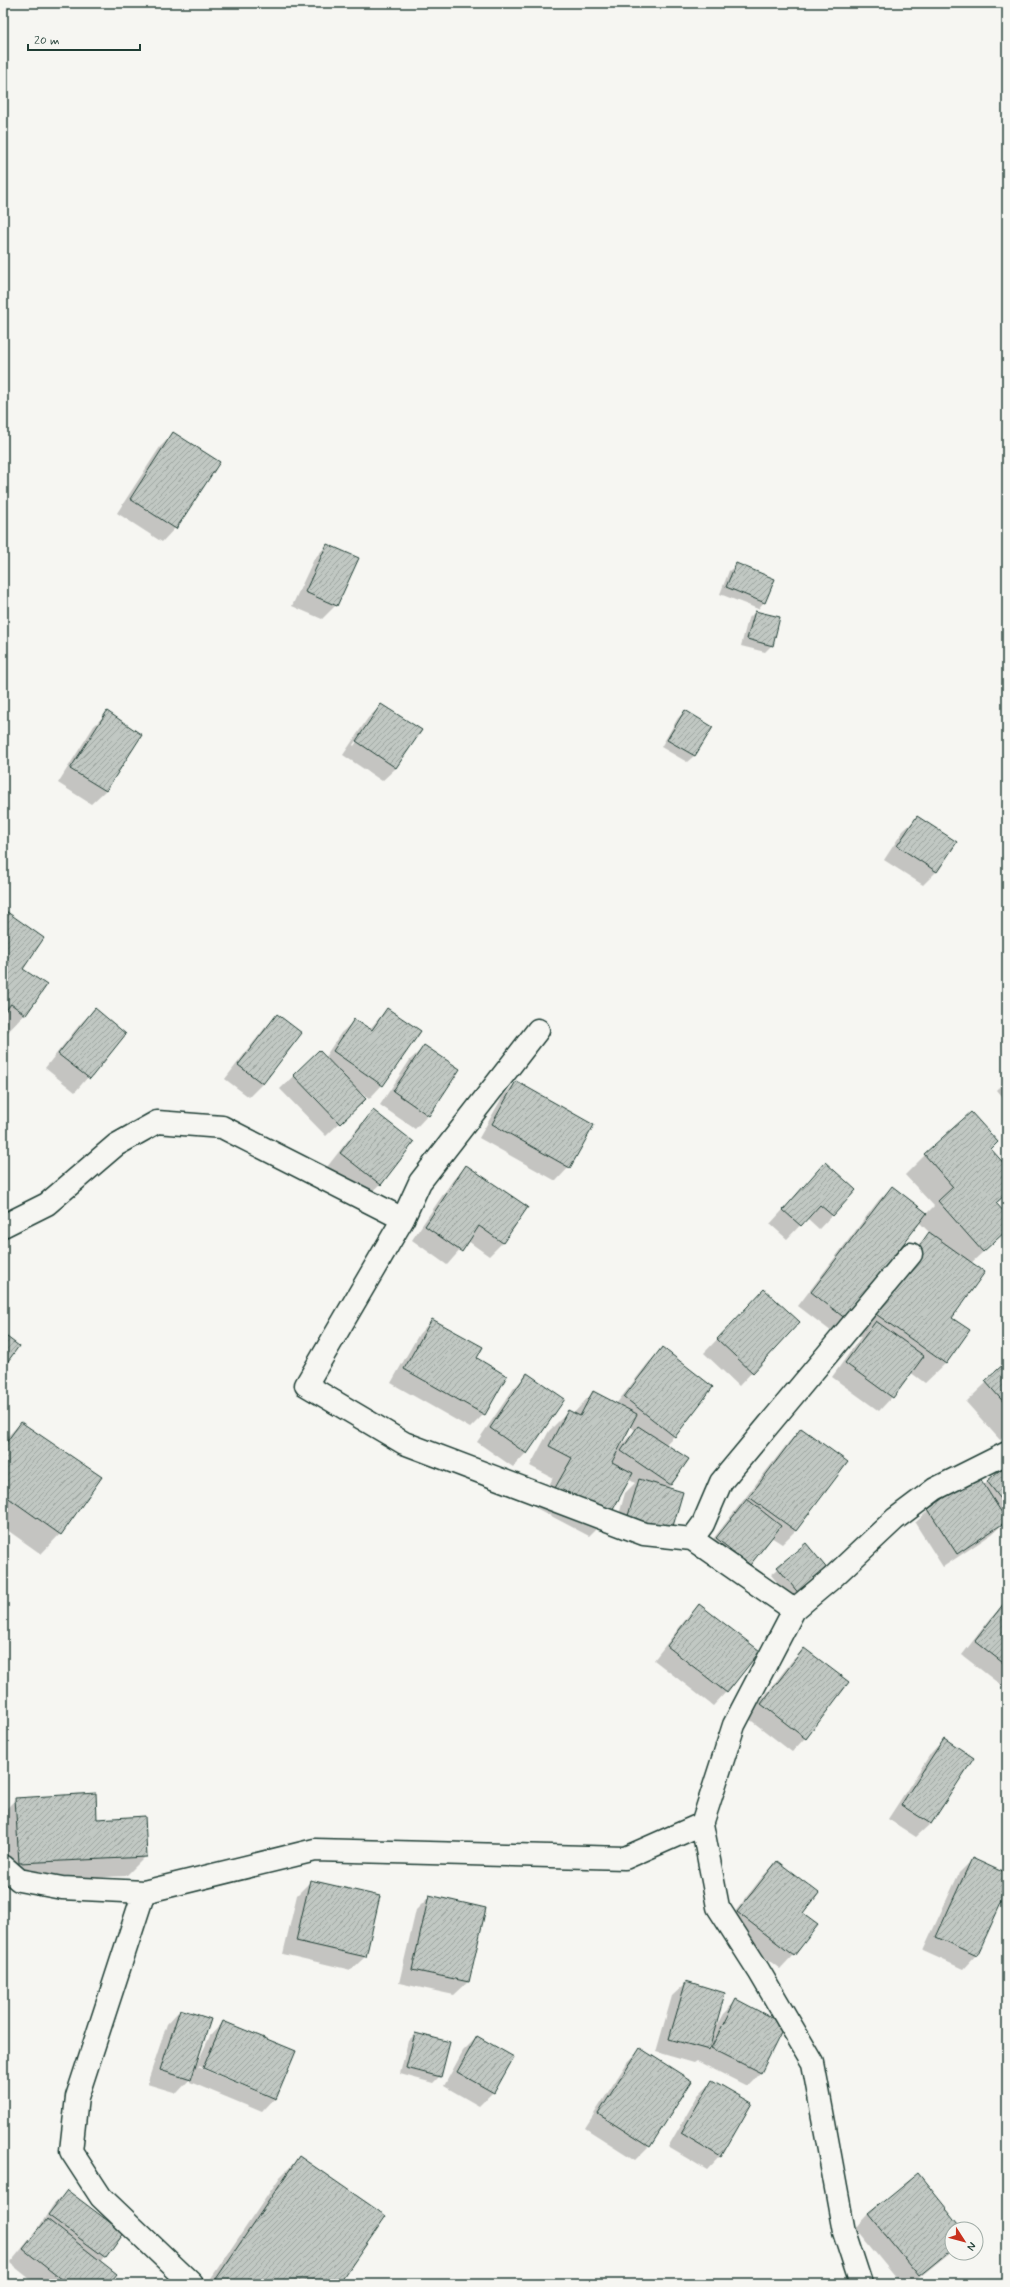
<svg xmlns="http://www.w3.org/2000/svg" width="1010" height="2287" font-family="Mynerve,sans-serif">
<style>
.shadow{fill:#0003;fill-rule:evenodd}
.building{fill:url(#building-hatch);stroke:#1f3d34}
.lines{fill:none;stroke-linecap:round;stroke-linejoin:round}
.minor-casing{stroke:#1f3d34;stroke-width:25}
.minor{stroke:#f6f6f2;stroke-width:22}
</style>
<defs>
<pattern id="building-hatch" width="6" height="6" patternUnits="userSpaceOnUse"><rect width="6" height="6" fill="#c1c8c3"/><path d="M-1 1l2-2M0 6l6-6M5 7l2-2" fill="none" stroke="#9ca49f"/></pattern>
</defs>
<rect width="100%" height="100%" fill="#f6f6f2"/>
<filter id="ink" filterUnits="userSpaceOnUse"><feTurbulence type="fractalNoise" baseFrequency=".025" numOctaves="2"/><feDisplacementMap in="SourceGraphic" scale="8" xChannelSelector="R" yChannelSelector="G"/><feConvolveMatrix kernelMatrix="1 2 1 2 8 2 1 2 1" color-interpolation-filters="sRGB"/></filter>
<g filter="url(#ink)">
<path class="shadow" d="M173 434 175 528 162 542 117 513 160 447Z
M327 545 336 605 322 619 292 606 314 559Z
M736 565 764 602 758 609 720 594 729 571Z
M755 612 772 645 765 652 741 646 748 619Z
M382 705 420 731 396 768 382 781 343 755 368 718ZM370 719H372L354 746 353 745Z
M685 711 711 727 694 756 687 762 661 747 678 718Z
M107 713 141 735 105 791 91 804 58 783 94 726Z
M917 818 955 843 936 872 923 885 884 860 903 831Z
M3 911 21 969 25 1014 6 1034 3 1032Z
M95 1009 125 1034 75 1092 45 1068 81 1023Z
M387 1009 382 1085 369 1099 360 1092 351 1112 326 1136 280 1089 319 1051 325 1057 341 1033 355 1020 369 1030Z
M277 1016 301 1033 262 1084 249 1097 225 1079 264 1029Z
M424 1047 428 1115 415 1129 380 1105 410 1060Z
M1007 1080V1102L997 1090Z
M516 1082 569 1167 556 1181 479 1138 503 1096Z
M373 1112 380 1184 366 1197 327 1167 360 1125Z
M990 1149 1007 1168V1193L996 1204 1007 1217V1230L971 1263 951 1318 969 1330 945 1364 925 1383 910 1372 892 1397 879 1411 832 1377 861 1337 854 1332 910 1253 930 1233 919 1222 846 1318 832 1332 798 1306 879 1200 892 1187 927 1213 934 1206 905 1175 925 1155Z
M825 1164 855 1191 819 1229 807 1218 787 1239 770 1224Z
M466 1166 503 1242 489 1256 468 1241 447 1265 412 1240 453 1180Z
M751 1304 752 1372 739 1386 704 1353Z
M432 1320 475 1358 484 1414 470 1428 391 1383 419 1334Z
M662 1349 674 1436 665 1445 671 1485 614 1533 625 1493 635 1483 628 1479 608 1517 589 1536 536 1508 553 1478 530 1466 549 1431 569 1411 573 1414 593 1392 616 1404 649 1362ZM630 1426 635 1430 620 1447H619Z
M1007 1363V1434L1000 1440 966 1402Z
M528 1374 526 1453 513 1467 477 1442 514 1388Z
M21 1423 60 1534 41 1554 3 1527V1441Z
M801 1429 846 1463 795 1531 782 1544 771 1537 736 1578 703 1552 788 1443Z
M1007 1466V1522L1006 1521 992 1534 943 1567 915 1523 929 1510 983 1485Z
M806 1545 828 1571 793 1601 771 1575Z
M1004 1604 1007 1607V1690L962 1655 991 1618Z
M699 1605 726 1692 713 1706 654 1660 686 1619Z
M804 1649 805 1738 792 1752 748 1718 791 1662Z
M944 1739 973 1758 930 1824 916 1837 888 1819 931 1753Z
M16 1799 96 1820 146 1856 126 1876 3 1882V1812Z
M973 1859 1007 1875V1888L976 1955 963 1969 923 1951 959 1873Z
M777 1862 801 1914 793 1955 780 1969 724 1926 763 1876Z
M310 1882 365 1957 351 1970 283 1954 297 1895Z
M430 1896 468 1982 454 1995 399 1983 416 1910Z
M686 1983 715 2028 723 2014 736 2001 760 2073 747 2086 697 2061 694 2063 656 2052 672 1996Z
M180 2010 192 2074 210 2036 223 2022 275 2098 262 2112 190 2082 192 2077 177 2093 147 2084 167 2024ZM199 2066 270 2095V2097L198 2067Z
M415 2034 440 2076 433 2083 400 2074 408 2041Z
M477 2037 493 2092 479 2106 444 2086 463 2051Z
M640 2050 649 2146 635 2160 585 2128 627 2063Z
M712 2081 720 2156 707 2170 668 2147 698 2095Z
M299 2158 338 2284H207L280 2177Z
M67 2192 122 2233 100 2262 108 2284H36L10 2263 37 2230 53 2205Z
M868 2214 962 2229H952V2251L911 2284H901L855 2228Z"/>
<path class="building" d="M173 432 220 462 176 529 130 499Z
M327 544 359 558 337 606 305 592Z
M736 563 775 579 765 603 726 587Z
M755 611 780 617 773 646 747 639Z
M381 704 422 730 396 768 356 741Z
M685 710 713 727 695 756 667 740Z
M107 711 142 735 106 791 70 769Z
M917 816 957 842 937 872 897 846Z
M3 909 44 938 23 969 47 985 26 1015 11 1004 3 1014Z
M95 1008 126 1034 90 1079 58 1054Z
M387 1008 421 1031 383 1086 333 1051 354 1019 372 1030Z
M277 1014 302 1033 263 1084 238 1065Z
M424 1045 460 1069 429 1116 393 1091Z
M319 1050 366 1099 340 1124 293 1075Z
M516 1081 594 1125 570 1168 492 1124Z
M373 1110 414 1142 381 1185 340 1153Z
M971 1112 998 1142 991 1149 1007 1167V1193L996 1203 1007 1215V1230L983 1252 938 1201 953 1187 924 1154Z
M825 1162 856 1190 833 1216 820 1205 801 1226 783 1210Z
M466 1165 528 1207 503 1243 479 1226 462 1252 425 1226Z
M892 1186 927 1213 846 1319 811 1292Z
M929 1232 985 1272 952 1318 970 1330 946 1364 873 1312Z
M764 1289 800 1322 753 1373 717 1339Z
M432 1319 483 1347 477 1358 507 1376 485 1415 404 1369Z
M876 1321 924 1356 893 1398 845 1363Z
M3 1334 19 1346 3 1368Z
M662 1347 713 1387 675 1437 624 1397Z
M1007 1361V1406L985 1381Z
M527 1373 565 1399 527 1454 490 1428Z
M593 1391 637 1414 612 1462 633 1473 609 1517 555 1488 572 1458 549 1446 568 1410 580 1416Z
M21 1422 102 1477 61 1535 3 1494V1447Z
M638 1426 689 1459 671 1485 621 1451Z
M801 1428 848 1462 796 1531 749 1497Z
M1007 1464V1507L987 1481Z
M978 1475 1007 1521 957 1554 928 1509Z
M639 1479 683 1492 671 1533 627 1519Z
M747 1499 781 1526 750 1565 716 1538Z
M806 1543 829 1571 800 1595 777 1567Z
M1004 1603 1007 1605V1666L975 1641Z
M699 1604 760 1651 727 1693 667 1646Z
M804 1648 849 1682 806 1739 761 1704Z
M944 1738 974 1758 931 1824 901 1805Z
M96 1793 97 1819 145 1816 147 1857 19 1863 15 1798Z
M972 1858 1007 1874V1890L977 1956 936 1937Z
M777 1861 819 1893 803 1914 818 1925 794 1956 737 1912Z
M310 1880 380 1896 366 1957 296 1941Z
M429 1895 486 1908 469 1982 412 1970Z
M686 1981 725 1993 709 2050 669 2039Z
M736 1999 785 2025 761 2073 711 2048Z
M180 2009 211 2019 191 2080 160 2070Z
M223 2021 296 2051 276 2099 203 2068Z
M415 2033 450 2042 441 2077 406 2068Z
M477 2036 514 2057 494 2093 457 2072Z
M640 2048 692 2081 650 2147 598 2114Z
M712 2080 752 2103 721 2157 681 2133Z
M299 2156 386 2216 339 2284H217L214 2282Z
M918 2173 963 2229H952V2249L919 2276 868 2214Z
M67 2190 124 2233 106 2258 48 2215Z
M47 2219 117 2274 109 2284H67L23 2249Z"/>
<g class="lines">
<g class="minor-casing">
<path id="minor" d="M538 1030 420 1182 403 1219 306 1385 404 1443 644 1534 692 1539 794 1610
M3 1226 47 1204 116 1145 157 1122 222 1127 403 1219
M692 1539 703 1524 721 1482 911 1254
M3 1866 19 1880 62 1888 144 1892 315 1850 625 1858 702 1824
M144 1892 77 2097 71 2151 101 2197 192 2284
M861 2284 844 2232 813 2063 759 1971 718 1907 702 1824 734 1725 794 1610 831 1579 895 1519 935 1489 1007 1453"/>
</g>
<use href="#minor" class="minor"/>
</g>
</g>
<rect width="1010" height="2287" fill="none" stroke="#f6f6f2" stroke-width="16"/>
<rect x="8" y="8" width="994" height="2271" fill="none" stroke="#1f3d34" stroke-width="1.5" filter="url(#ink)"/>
<g transform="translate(964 2241) rotate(126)"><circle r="19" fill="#f6f6f2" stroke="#a0aca6"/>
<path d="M0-3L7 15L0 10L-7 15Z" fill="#c8321e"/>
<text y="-6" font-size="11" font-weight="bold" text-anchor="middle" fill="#1f3d34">N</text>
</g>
<path d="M28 44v6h112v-6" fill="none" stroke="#1f3d34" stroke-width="2"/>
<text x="34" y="44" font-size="12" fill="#1f3d34" stroke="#f6f6f2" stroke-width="3" paint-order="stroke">20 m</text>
</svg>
